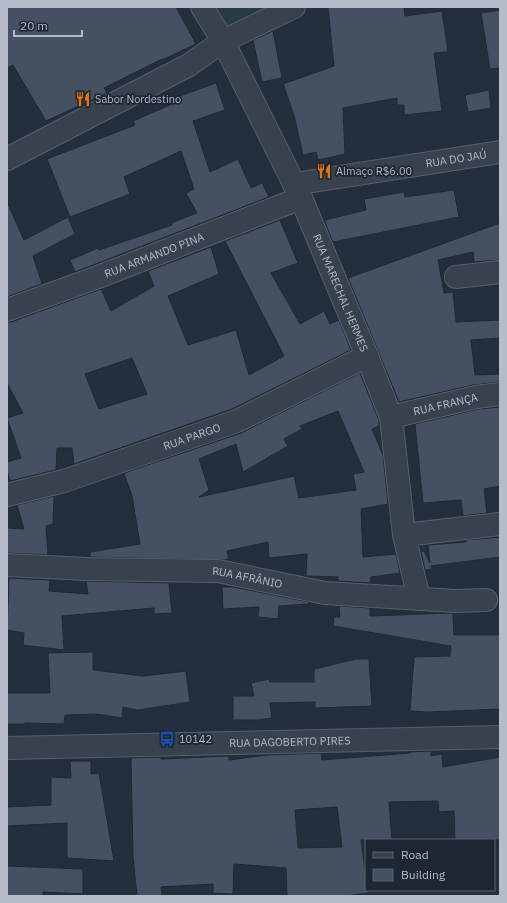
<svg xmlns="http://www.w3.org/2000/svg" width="507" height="903" font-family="'IBM Plex Sans',sans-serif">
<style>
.green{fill:#263c3f}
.building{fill:#455162;stroke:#1f2835;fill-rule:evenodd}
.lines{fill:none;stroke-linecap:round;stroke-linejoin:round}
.minor-casing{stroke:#565f6c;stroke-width:24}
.minor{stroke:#38414e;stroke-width:22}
.labels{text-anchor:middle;stroke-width:3.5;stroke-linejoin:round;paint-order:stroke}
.poi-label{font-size:11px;fill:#b4bcc9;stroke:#1d2633;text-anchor:start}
.street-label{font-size:11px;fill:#b4bcc9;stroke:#1d2633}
</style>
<rect width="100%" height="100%" fill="#242f3e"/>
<path class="green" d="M214 7H276L228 32Z"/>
<path class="building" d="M7 7H176L196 44 162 60V59L104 88 107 93 46 121 13 65 7 68Z
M328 7H404L405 16 442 11 448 52 434 53 442 111 404 115V105H397V98L343 108 345 154 318 160 316 152 303 155 294 115 283 84 334 66Z
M500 10V68L490 69 481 13Z
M273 31 282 78 262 82 253 40Z
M216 83 225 110 193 121 210 172 238 159 251 188 262 183 269 197 75 272 70 260 98 248 99 250 172 225 171 223 197 213 186 193 194 189 181 151 124 177 130 194 70 217 47 159 135 125 133 121 179 101 177 97Z
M489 90 491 108 468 112 465 95Z
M454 190 459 217 333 242 327 228 325 220 366 210 364 199 404 192 405 197Z
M7 202 24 240 68 217 75 234 33 256 42 284 7 297Z
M280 220 298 263 271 273 300 324 324 311 330 324 339 320 351 350 232 409 74 464 72 448H57L56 470 10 481 7 470V462L21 458 7 418 23 413 7 383V322H11L101 289 111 311 154 286 148 271 211 247 219 274 168 296 188 345 236 330 249 375 284 356 225 241ZM132 358 147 394 99 409 85 374Z
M500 223V260L474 262 473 252 438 260 444 293 453 292 456 322 500 320V338L471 340 475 375 500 374V382L473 385 399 402 348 278Z
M360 373 379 420V426L372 429 383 455 388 504 361 509 363 557 396 554 400 573 371 577 370 583 338 581V577L306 576 307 554 269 558 268 542 227 551 229 559 225 560 90 557V552L140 544 132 496 124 473 241 433ZM338 411 364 472 353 474 356 490 299 498 294 476 199 497 209 490 199 459 236 444 243 472 288 446 284 439 302 429 300 426Z
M500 407V486L484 489 487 513 463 516 461 500 423 503 415 424 478 409Z
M54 496 53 524 46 526 48 555 7 553V528L24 529 17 505Z
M500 537V557L431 566 432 569 425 570 421 551H424L430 563 428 545 466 542V540Z
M9 578 50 580 49 591 88 594 86 581 169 583 172 613 154 614V608L62 616 64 650 23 645 24 633 7 630Z
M222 587H233L309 602V604L279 606 278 619 258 617 259 607 223 609Z
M339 606 370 608V616L453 613 454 635H500V709L428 712 410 711 414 657 450 656 451 646 333 626 334 617H340Z
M93 652V670L143 676 186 671 190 702 138 710 123 707 122 718 97 714 65 715 64 724 25 723V724H7V693H50L48 653Z
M356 659H369L372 706 315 708V702L270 703 272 718 258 720H233V696H254L251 683 269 679 270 682H314V669Z
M431 751V756L442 754 443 767 500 757V840H455L454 811 439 812 438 801 389 802 392 840H361L366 877V890H368V893L346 896H287L286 868 234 864 233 894 213 893V884L161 887 162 896H137L133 857 131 758 161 757V759L229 756V760L267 755 321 753 322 760 410 753V752ZM337 807 342 847 298 848 295 810Z
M70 761H91V774L99 773 114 861 67 858V823L7 826V807L51 805V777L71 778Z
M7 866 83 869V894L43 892V896H7Z"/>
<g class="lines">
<g class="minor-casing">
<g id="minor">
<path id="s1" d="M202 7 223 41 301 198 367 356 391 417 404 535 419 599"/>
<path d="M7 159 189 65 223 41 294 7"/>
<path id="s2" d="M294 184 500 152"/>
<path d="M456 277 500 272"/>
<path id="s3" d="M7 310 98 277 301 198"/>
<path id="s4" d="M391 417 476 397 500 394"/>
<path id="s5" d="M7 495 64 481 237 421 367 356"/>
<path d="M404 535 500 524"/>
<path id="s6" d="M7 565 87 569 218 571 325 593 455 601 486 600"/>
<path id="s7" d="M7 748 500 737"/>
</g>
</g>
<use href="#minor" class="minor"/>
</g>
<defs>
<g id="restaurant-bare" transform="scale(1.2)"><path d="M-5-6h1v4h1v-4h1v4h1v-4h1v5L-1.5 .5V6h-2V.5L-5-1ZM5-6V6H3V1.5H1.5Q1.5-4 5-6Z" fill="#e8710a" stroke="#1d2633" stroke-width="2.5" paint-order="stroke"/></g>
<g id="bus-bare" transform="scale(1.2)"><path d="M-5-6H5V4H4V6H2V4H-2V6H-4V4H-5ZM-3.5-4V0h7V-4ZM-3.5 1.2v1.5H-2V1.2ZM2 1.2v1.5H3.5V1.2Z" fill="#1a4fb4" stroke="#1d2633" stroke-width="2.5" paint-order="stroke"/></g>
</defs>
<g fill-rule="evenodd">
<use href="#restaurant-bare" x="83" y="99"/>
<use href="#restaurant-bare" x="324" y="171"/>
<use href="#bus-bare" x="167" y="739"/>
</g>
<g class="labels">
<g class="poi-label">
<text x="95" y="103">Sabor Nordestino</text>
<text x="336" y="175">Almaço R$6.00</text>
<text x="179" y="743">10142</text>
</g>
<g class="street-label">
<text dy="4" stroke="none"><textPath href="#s2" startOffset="164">RUA DO JAÚ</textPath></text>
<text dy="4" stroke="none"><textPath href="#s3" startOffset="157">RUA ARMANDO PINA</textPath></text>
<text dy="4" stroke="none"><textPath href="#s1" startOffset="318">RUA MARECHAL HERMES</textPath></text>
<text dy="4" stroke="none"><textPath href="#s4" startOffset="56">RUA FRANÇA</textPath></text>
<text dy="4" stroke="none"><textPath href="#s5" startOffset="194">RUA PARGO</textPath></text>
<text dy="4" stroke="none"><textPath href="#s6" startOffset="241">RUA AFRÂNIO</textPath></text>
<text dy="4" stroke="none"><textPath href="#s7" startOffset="283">RUA DAGOBERTO PIRES</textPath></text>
</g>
</g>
<rect width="507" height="903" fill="none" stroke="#b4bcc9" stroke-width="16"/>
<rect x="365" y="839" width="130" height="52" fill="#1d2633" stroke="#59626f"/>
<rect x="373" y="852" width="20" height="6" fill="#38414e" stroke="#59626f"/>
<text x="401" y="859" font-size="12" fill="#b4bcc9">Road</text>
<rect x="373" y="869" width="20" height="12" fill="#455162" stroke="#59626f"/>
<text x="401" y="879" font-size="12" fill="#b4bcc9">Building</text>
<path d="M14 30v6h68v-6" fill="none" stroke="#b4bcc9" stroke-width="2"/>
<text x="20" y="30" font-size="12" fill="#b4bcc9" stroke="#1d2633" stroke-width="3" paint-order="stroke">20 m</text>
</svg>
